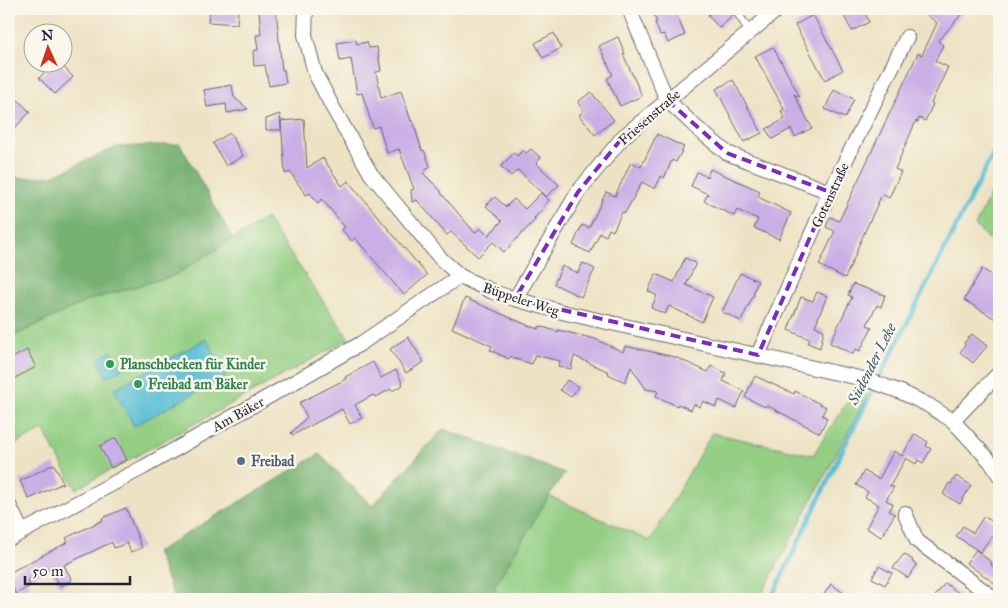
<svg xmlns="http://www.w3.org/2000/svg" width="1008" height="608" font-family="'IM FELL Great Primer',serif">
<style>
.green{fill:#93ce83;stroke:#5a785f}
.forest{fill:#76b171;stroke:#4c6a56}
.water{fill:#58bed5;stroke:#3d7088}
.lines{fill:none;stroke-linecap:round;stroke-linejoin:round}
.stream{stroke:#58bed5;stroke-width:4.5}
.building{fill:#caafe6}
.lane-casing{stroke:#69666b;stroke-width:9}
.street-casing{stroke:#69666b;stroke-width:16}
.lane{stroke:#fff;stroke-width:7}
.street{stroke:#fff;stroke-width:14}
.marked{fill:none;stroke:#7b2cbf;stroke-width:4;stroke-dasharray:10 6;stroke-linejoin:round}
.leisure-dot{fill:#2e9e5b;stroke:#fbf7ec;stroke-width:2}
.service-dot{fill:#5c6f8a;stroke:#fbf7ec;stroke-width:2}
.labels{text-anchor:middle;stroke-width:5;stroke-linejoin:round;paint-order:stroke}
.street-label{font-size:14px;fill:#22223b;stroke:#fbf7ec}
.leisure-label{font-size:14px;font-weight:bold;fill:#27864d;stroke:#fbf7ec;text-anchor:start}
.service-label{font-size:14px;font-weight:bold;fill:#4e5e75;stroke:#fbf7ec;text-anchor:start}
.water-label{font-size:15px;font-style:italic;fill:#355971;stroke:#fbf7ec}
</style>
<rect width="100%" height="100%" fill="#fbf7ec"/>
<filter id="ink" filterUnits="userSpaceOnUse"><feTurbulence type="fractalNoise" baseFrequency=".02" numOctaves="2"/><feDisplacementMap in="SourceGraphic" scale="10" xChannelSelector="R" yChannelSelector="G"/><feConvolveMatrix kernelMatrix="1 2 1 2 8 2 1 2 1" color-interpolation-filters="sRGB"/></filter>
<filter id="wash" filterUnits="userSpaceOnUse"><feTurbulence type="fractalNoise" baseFrequency=".0096" numOctaves="4" result="noise"/><feDisplacementMap in="SourceGraphic" scale="20" xChannelSelector="R" yChannelSelector="G"/><feGaussianBlur stdDeviation="1.12" result="paint"/><feColorMatrix in="noise" values="0 0 0 0 0 0 0 0 0 0 0 0 0 0 0 0 0 1.4 0 .05"/><feComposite in="paint" operator="in"/></filter>
<g filter="url(#wash)">
<rect width="100%" height="100%" fill="#ede3c4"/>
<path class="green" d="M999 176V243L996 246 975 226Z
M266 218 349 339 76 489 43 430 9 447V338L89 300 175 275Z
M854 391 868 395 759 599H500L494 587 549 496 650 541 712 433 813 455Z"/>
<path class="forest" d="M180 144 233 239 175 275 89 300 9 338V167L18 178 52 176 117 147Z
M443 429 565 473 549 496 494 587 500 599H175L156 552 319 454 372 506Z"/>
<path class="water" d="M206 339 226 376 134 426 114 389Z
M112 351 122 369 107 377 98 359Z"/>
<g class="lines">
<path class="stream" d="M771 599 841 453 999 142"/>
</g>
<g id="blocks">
<path class="building" d="M210 9H238L237 24 208 22Z
M259 9H276L282 70H284L286 83 269 86 265 65 254 66 253 51 258 50 256 35H261Z
M651 9H674L685 35 668 43 664 34 660 35 655 22H657Z
M716 9H729L733 16 719 28 708 15Z
M840 9H863L869 22 852 31Z
M920 9H966L938 41 943 45 935 61 948 67 931 103 933 104 925 121 919 118 918 122 916 121 895 169 901 172 889 198 882 194 857 249H858L845 278 819 265 835 231 826 227 830 217 839 221 918 53 922 55 937 23Z
M813 15 843 70 825 80 795 25Z
M554 33 561 48 543 58 535 43Z
M618 37 625 54H623L642 96 620 106 607 78 613 75 599 46Z
M356 40 357 44 367 42 369 48 377 47 381 71 376 72 381 98 401 91 411 121H413L422 151 424 150 430 166 423 173 441 191V193L475 233 480 228 488 236 502 221 486 206 495 197 506 207 514 199 525 209 541 193 549 200 543 207 544 208 534 218 536 219 504 252 493 242 478 257 451 232 447 235 417 200 412 202 411 190 414 189 399 149 387 153 379 126 373 128 362 93 357 94 351 59 340 61 337 43Z
M773 47 800 97 794 94 812 128 795 137 791 129 772 139 766 129 785 119 781 111 784 109 755 56Z
M54 62H59L73 77 55 94 39 78Z
M733 80 762 133 744 142 716 89Z
M232 85 234 97 248 109 227 113 226 104 207 107 204 90Z
M834 90 854 99 845 118 825 109Z
M591 92 614 120 595 135 579 115 584 111 578 102Z
M17 99 30 112 9 134V107Z
M280 114 281 130H266V119Z
M304 119 307 168 323 158 342 186 348 181 427 275 404 295 355 238 352 241 342 230 345 227 322 199 318 203 310 193 306 195 290 172 285 174 281 121Z
M230 133 243 156 226 166 213 143Z
M657 134 684 147 676 162 672 160 664 178 661 176 655 189 642 182 625 213 622 212 613 231 609 229 606 236 600 233 590 253 573 245 582 225 589 228 606 192 615 196 631 162 641 167Z
M531 149 541 158 536 163 559 185 546 197 518 170 511 176 501 166 514 153 517 156 523 150 526 153Z
M710 169 760 191 758 197 791 213 779 239 754 228 758 219 737 210 734 216 704 201 708 194 691 186 697 172 707 177Z
M685 258 696 263 686 285 713 297 702 322 669 306 665 314 651 308 657 296 648 291 656 274 674 282Z
M583 263 595 269 581 297 554 284 562 266 578 273Z
M982 269 999 279V321L964 300Z
M740 273 758 281 753 293 754 294 741 321 722 312Z
M853 284 885 295 881 307 877 305 867 325 872 327 860 351 856 349 853 354 830 343 852 297 848 295Z
M817 292 827 296 815 326 824 330 820 348 808 343 810 339 788 330 801 297 813 301Z
M465 298 527 325 538 329 540 326 558 332V330L595 339 623 352 625 346 675 357 708 372 711 366 726 373 723 381 744 391 736 408 719 400 716 407 703 401 700 407 694 404 691 410 678 404 677 406 656 396 658 391 646 389 631 367 625 382 608 374 609 372 574 356 571 369 558 366 560 361 535 355 532 364 515 359 511 356 509 359 490 350 492 346 452 328Z
M972 334 987 346 973 363 960 352 965 345 964 343Z
M408 337 424 362 406 373 390 349Z
M27 350 36 367 15 378 9 366V360Z
M373 362 381 378 396 370 403 385 392 391 391 389 376 397 373 395 355 405 362 418 350 424 342 409 293 435 291 433 307 417 299 403 346 379 345 377Z
M755 376 794 394 795 391 826 407 822 415 827 418 820 433 766 405 765 407 745 397Z
M567 380 578 387 571 397 560 390Z
M915 434 928 442 926 446 931 449 923 463 918 460 916 464 906 458 890 486 894 487 886 500 893 504 889 511 895 514 881 537 866 528 879 505 865 497 868 492 856 485 864 471 879 479 894 451 902 456Z
M116 438 127 460 111 468 100 446Z
M54 464 63 483 29 499 20 481Z
M956 476 971 485 960 504 943 494 949 483 951 484Z
M126 508 142 548 131 552 127 543 114 548 112 542 64 565 72 580 60 586 50 568 27 580 30 586 16 594 9 581V573L68 542 66 538 103 520 102 518Z
M984 516 999 526V541L992 536 980 552 956 536 963 526 973 533Z
M976 550 992 563 991 565 999 570V586L966 563Z
M904 554 913 560 912 562 917 565 908 578 893 568Z
M879 566 892 573 885 585 872 578Z
M945 583 967 599H933Z
M831 584 852 599H821Z"/>
</g>
</g>
<g filter="url(#ink)">
<use href="#blocks" fill-opacity="0" stroke="#69666b" stroke-width="1"/>
<g class="lines">
<g class="lane-casing">
<path id="lane" d="M735 9 750 32"/>
</g>
<g class="street-casing">
<path id="street" d="M306 9 305 35 315 73 333 108 371 174 441 259 460 276 493 292 515 299 566 313 868 380 901 392 928 405 953 421 990 461 999 475
M629 9 667 100 698 129 727 153 830 192
M515 299 578 192 623 137 778 9
M758 355 830 192 907 37
M953 421 999 373
M9 505 22 532
M905 513 917 541 995 599
M9 539 144 467 312 372 360 344 460 276"/>
</g>
<use href="#lane" class="lane"/>
<use href="#street" class="street"/>
</g>
</g>
<path class="marked" d="M667 100 727 153 830 192 758 355 515 299 578 192 623 137Z"/>
<g class="leisure-dot">
<circle cx="110" cy="364" r="5"/>
<circle cx="138" cy="384" r="5"/>
</g>
<circle class="service-dot" cx="241" cy="461" r="5"/>
<g class="labels">
<g class="street-label">
<text transform="translate(649 117) rotate(-41)" y="5">Friesenstraße</text>
<text transform="translate(830 195) rotate(-65)" y="5">Gotenstraße</text>
<text transform="translate(521 299) rotate(18)" y="5">Büppeler Weg</text>
<text transform="translate(238 414) rotate(-29)" y="5">Am Bäker</text>
</g>
<g class="leisure-label">
<text x="120" y="369">Planschbecken für Kinder</text>
<text x="148" y="389">Freibad am Bäker</text>
</g>
<g class="service-label">
<text x="251" y="466">Freibad</text>
</g>
<g class="water-label">
<text transform="translate(872 364) rotate(-63)" y="5">Südender Leke</text>
</g>
</g>
<rect width="1008" height="608" fill="none" stroke="#fbf7ec" stroke-width="30"/>
<g transform="translate(48 48) rotate(357)"><circle r="24" fill="#fbf7ec" stroke="#a4a2a5"/>
<path d="M0-4L9 19L0 12L-9 19Z" fill="#c8321e"/>
<text y="-8" font-size="14" font-weight="bold" text-anchor="middle" fill="#22223b">N</text>
</g>
<path d="M25 576v8h105v-8" fill="none" stroke="#22223b" stroke-width="2.5"/>
<text x="32" y="576" font-size="15" fill="#22223b" stroke="#fbf7ec" stroke-width="4" paint-order="stroke">50 m</text>
</svg>
